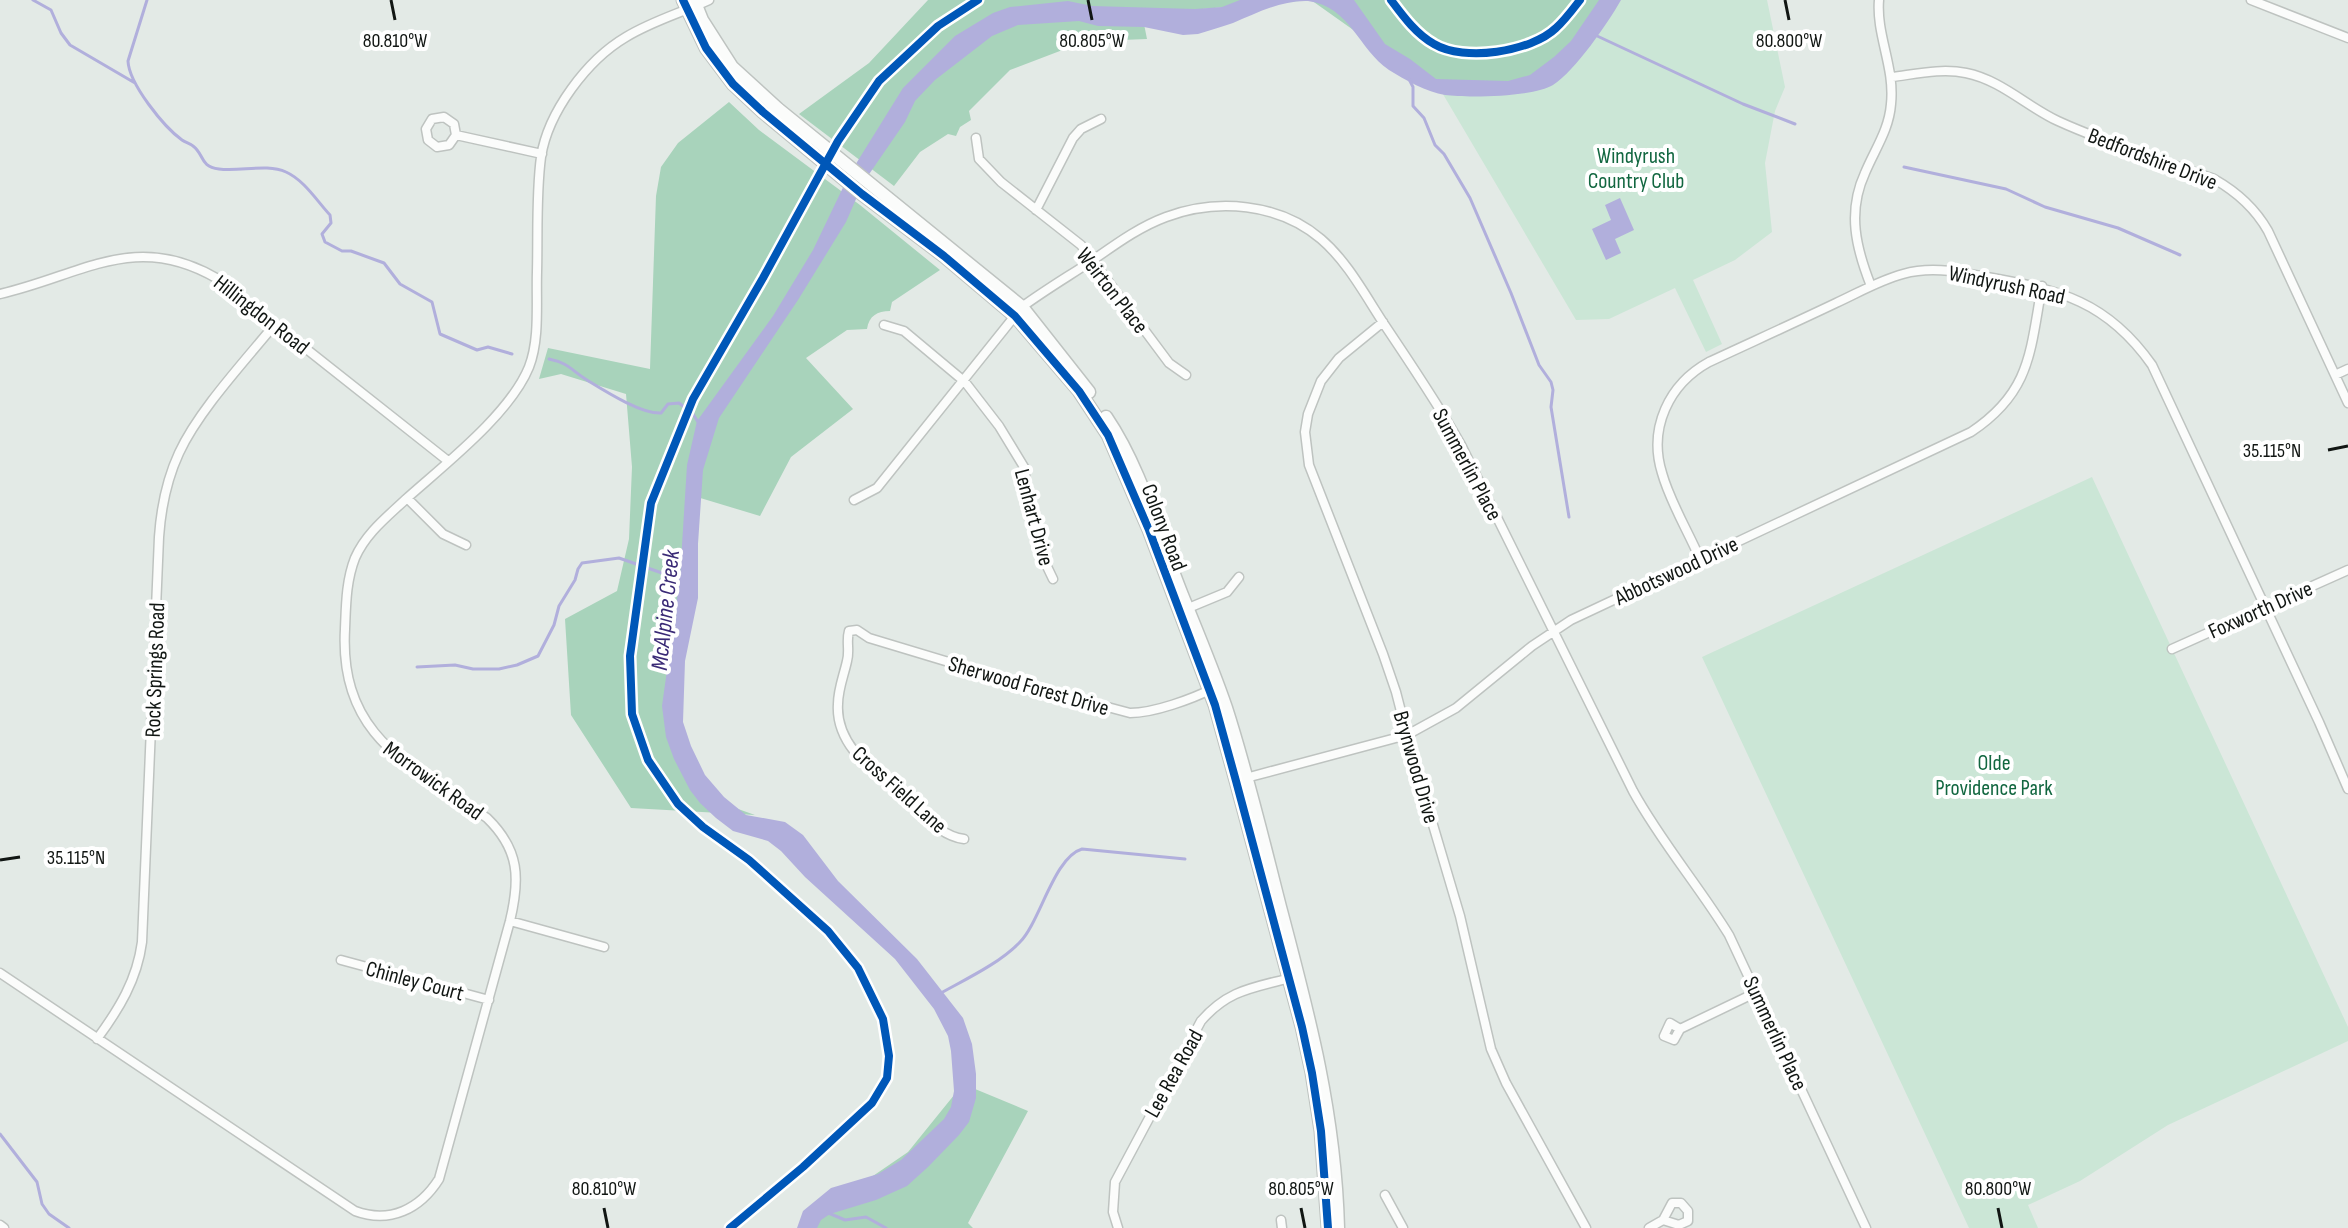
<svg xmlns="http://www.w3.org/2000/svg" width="2348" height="1228" font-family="'Sofia Sans Condensed',sans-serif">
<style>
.green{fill:#cbe6d6}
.forest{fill:#a8d3bb}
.water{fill:#b1afdc}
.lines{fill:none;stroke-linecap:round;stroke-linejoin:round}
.stream{stroke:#b1afdc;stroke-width:3}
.street-casing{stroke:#bec3c0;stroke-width:11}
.secondary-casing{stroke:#bec3c0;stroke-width:15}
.street{stroke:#fbfcfb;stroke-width:8}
.secondary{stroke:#fbfcfb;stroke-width:12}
.cycleway-casing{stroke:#fff;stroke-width:13}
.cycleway{stroke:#0057b8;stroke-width:8}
.ticks{fill:none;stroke:#111613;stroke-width:3}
.labels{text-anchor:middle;stroke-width:8;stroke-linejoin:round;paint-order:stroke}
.park-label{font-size:22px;fill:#126740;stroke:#fff}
.street-label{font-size:22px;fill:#111613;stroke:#fff}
.water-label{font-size:24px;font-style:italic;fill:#3a2a76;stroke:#fff}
.ticks-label{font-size:20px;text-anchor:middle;fill:#111613;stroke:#fff;stroke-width:8;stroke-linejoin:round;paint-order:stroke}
</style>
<rect width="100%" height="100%" fill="#e3eae6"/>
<path class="green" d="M1610 0H1767L1785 87 1775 111 1765 163 1772 232 1735 260 1693 280 1722 344 1706 352 1675 288 1609 319 1576 320 1437 84Z
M2092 477 2348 1027V1041L2168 1125 2080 1181 2028 1205 2038 1228H1969L1702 657Z"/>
<path class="forest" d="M928 0H1610L1542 81 1466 91 1414 73 1311 0 1142 14 1147 39 1072 42 1073 46 1010 70 969 111 971 120 960 127 956 136 948 134 920 152 894 186 799 114 869 63Z
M729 102 759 130 860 205 940 270 892 302 890 311C877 311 869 316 867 329L847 330 806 358 853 409 791 457 760 516 697 497 670 728 713 800 755 815 631 808 571 715 565 619 617 591 629 539 632 467 626 394 561 374 539 379 548 348 650 369 656 196 661 167 678 143Z
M963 1084 1028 1111 968 1223 973 1228H806L832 1204 908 1152Z"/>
<path class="water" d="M1240 0H1354L1385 44 1410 59 1436 79 1508 81 1530 75 1554 57 1571 41 1599 0H1621C1608 23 1575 71 1553 85 1534 97 1468 98 1445 95 1427 92 1405 80 1389 70 1358 49 1351 7 1308 1 1282 0 1257 13 1233 23 1222 27 1210 30 1198 34L1183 35 1144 27 1098 26 1079 21 1018 25 992 36 935 80 915 101 905 122 863 183 846 222 798 300 719 418 703 470 698 544V598L685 661 683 722 691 746 705 775 724 797 746 815 785 822 803 835 838 881 917 959 963 1018 972 1044 976 1074V1098L969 1122 959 1135 928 1167 907 1186 876 1200 830 1214 821 1220 817 1228H797L803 1211 831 1188 878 1174 901 1160 944 1119 951 1107 954 1091 951 1051 948 1036 934 1009 895 959 805 877 781 851 768 841 733 831 716 818 700 803 690 790 674 759 666 737 662 706 680 577 687 465 697 421 773 316 813 250 849 175 903 88 955 36 993 13 1010 7 1068 1 1092 6 1195 9 1222 7Z
M1620 198 1634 230 1615 239 1621 253 1606 260 1592 229 1611 220 1605 205Z"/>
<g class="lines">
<path class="stream" d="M33 0 51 10 61 33 70 45 135 83
M147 0 128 61C129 84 164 127 182 140 186 143 190 143 193 146 205 155 199 166 219 169 240 172 267 163 286 172 304 180 317 201 330 215L331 223 322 234 325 242 342 251H351L384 263 400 284 432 302 440 334 477 350 488 347 512 354
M1595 35 1743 104 1795 124
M1409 79 1413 87V106L1424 118 1435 145 1444 154 1470 198 1511 293 1539 365 1551 382 1553 390 1551 407 1569 517
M1904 167 2006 189 2045 207 2118 228 2180 255
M549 359C569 363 572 371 587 380 605 391 641 414 661 413L668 404 679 403 693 414 698 422
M417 667 455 665 473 669H499L517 665 538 656 554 625 559 606 575 580 578 569 582 563 619 558 682 580
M941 993C966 979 1000 963 1020 942 1040 922 1054 857 1082 849L1185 859
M0 1134 37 1182 42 1204 49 1214 69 1228
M826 1212 845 1220 866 1217 886 1228"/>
<g class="street-casing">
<path id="street" d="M2251 0 2348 38
M1892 77C1916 74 1942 68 1966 73 2001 80 2026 106 2058 121 2108 144 2162 160 2214 179 2237 192 2255 208 2268 231L2348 403
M456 135 449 145 437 147 428 140 426 129 432 119 444 117 454 124 456 135 542 154
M976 138 979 159 1001 182 1081 245 1169 363 1186 375
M1036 210 1073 138 1081 129 1101 119
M1871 286C1856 248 1847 212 1865 173 1875 149 1889 130 1891 104 1895 67 1876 35 1879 0
M0 294C83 275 135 230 218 279L448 461
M1383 322 1339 358 1321 381 1308 414 1305 432 1309 465 1383 654 1396 692 1412 754 1460 916 1491 1049 1506 1083 1586 1228
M884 325 904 331 965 382 999 426 1024 467 1030 514 1042 556 1053 579
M2335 375 2348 369
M407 498 443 534 466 545
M854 500 877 488 1022 307C1045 290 1069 276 1093 260 1116 244 1139 227 1166 217 1217 198 1279 203 1321 239 1348 262 1366 297 1386 327 1412 366 1438 404 1461 445L1633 791C1661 842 1699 886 1729 935L1866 1228
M1700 559C1688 531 1670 502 1662 473 1648 428 1669 384 1709 362 1752 342 1794 323 1836 303 1858 293 1880 280 1903 274 1932 266 1958 272 1987 277 2060 290 2107 301 2152 365L2319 722 2348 789
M1186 609 1227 592 1239 577
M2172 649 2348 570
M1242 779 1407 735 1456 708 1532 646 1571 620 1971 432C2031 392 2030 352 2042 286
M964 839C941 836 925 816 908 801 879 775 835 748 838 704 838 689 844 675 847 661 850 651 846 641 849 631L857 630 869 638 1025 685 1130 713C1154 713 1192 699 1214 688
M510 921 604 947
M341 960 489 1000
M0 973 355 1211C390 1224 420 1209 439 1179L510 921C520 879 520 850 487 818 410 765 339 737 345 629 346 605 346 581 355 558 366 533 387 517 406 499 444 465 510 414 529 367 540 339 536 302 537 272 538 234 536 194 541 157 548 112 587 60 626 37 652 21 681 13 709 0
M1680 1029 1674 1040 1664 1036 1670 1023 1680 1029 1757 992
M97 1039C119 1009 137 980 142 942L159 537C161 508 167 479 179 453 199 410 244 362 275 324
M1385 1195 1403 1228
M1281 1220 1282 1228
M0 1225 4 1228
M1118 1228 1113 1212 1115 1182 1201 1021C1228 990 1252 988 1290 978
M1649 1228 1663 1220 1672 1203H1681L1688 1211V1221L1679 1225 1663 1220"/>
</g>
<g class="secondary-casing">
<path id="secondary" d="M683 0 706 48 733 84 763 112 862 194 944 256 1015 316 1079 391 1108 435 1149 530 1215 705 1236 781 1302 1027 1312 1073 1321 1131 1328 1228
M694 0 702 20 732 67 778 109 1022 307 1089 392
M1106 417C1142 470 1158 536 1182 595 1197 632 1213 670 1226 708 1247 773 1263 841 1280 907 1309 1016 1335 1114 1338 1228"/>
</g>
<use href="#street" class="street"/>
<use href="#secondary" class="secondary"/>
<g class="cycleway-casing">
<path id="cycleway" d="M683 0 706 48 733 84 763 112 862 194 944 256 1015 316 1079 391 1108 435 1149 530 1215 705 1236 781 1302 1027 1312 1073 1321 1131 1328 1228
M1391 0C1403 16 1416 34 1434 44 1464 62 1531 52 1556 28 1565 20 1573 9 1580 0
M730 1228 803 1167 872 1103 887 1078 889 1056 883 1019 858 968 828 931 749 860 703 827 678 804 648 760 632 714 630 656 651 503 693 399 763 278 838 141 879 81 938 26 978 0"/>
</g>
<use href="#cycleway" class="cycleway"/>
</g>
<path class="ticks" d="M391 0 395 20M1088 0 1092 20M1785 0 1789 20M2328 450 2348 446M0 860 20 857M604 1208 608 1228M1301 1208 1305 1228M1998 1208 2002 1228"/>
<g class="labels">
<g class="park-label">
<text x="1636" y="163">Windyrush<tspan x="1636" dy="25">Country Club</tspan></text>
<text x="1994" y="770">Olde<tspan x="1994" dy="25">Providence Park</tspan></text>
</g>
<g class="street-label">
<text transform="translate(2153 158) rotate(21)" y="8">Bedfordshire Drive</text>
<text transform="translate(2007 284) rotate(12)" y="8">Windyrush Road</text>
<text transform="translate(1113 290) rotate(52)" y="8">Weirton Place</text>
<text transform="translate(262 314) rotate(38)" y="8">Hillingdon Road</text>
<text transform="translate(1468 464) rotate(62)" y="8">Summerlin Place</text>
<text transform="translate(1035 517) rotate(75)" y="8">Lenhart Drive</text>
<text transform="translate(1165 527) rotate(69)" y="8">Colony Road</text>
<text transform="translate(1676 570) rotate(-25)" y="8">Abbotswood Drive</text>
<text transform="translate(2260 609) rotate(-24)" y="8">Foxworth Drive</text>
<text transform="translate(154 670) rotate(-88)" y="8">Rock Springs Road</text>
<text transform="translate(1029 685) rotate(16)" y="8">Sherwood Forest Drive</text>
<text transform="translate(1417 767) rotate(74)" y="8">Brynwood Drive</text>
<text transform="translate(434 780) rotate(36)" y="8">Morrowick Road</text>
<text transform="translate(900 789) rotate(42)" y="8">Cross Field Lane</text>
<text transform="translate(415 980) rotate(15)" y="8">Chinley Court</text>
<text transform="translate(1776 1033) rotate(65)" y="8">Summerlin Place</text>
<text transform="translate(1173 1073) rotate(-61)" y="8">Lee Rea Road</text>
</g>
<g class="water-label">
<text transform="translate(665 610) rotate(-84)" y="8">McAlpine Creek</text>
</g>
</g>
<g class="ticks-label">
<text x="395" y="47">80.810°W</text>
<text x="1092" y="47">80.805°W</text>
<text x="1789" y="47">80.800°W</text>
<text x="2272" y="457">35.115°N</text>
<text x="76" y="864">35.115°N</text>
<text x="604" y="1195">80.810°W</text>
<text x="1301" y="1195">80.805°W</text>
<text x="1998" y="1195">80.800°W</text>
</g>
</svg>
